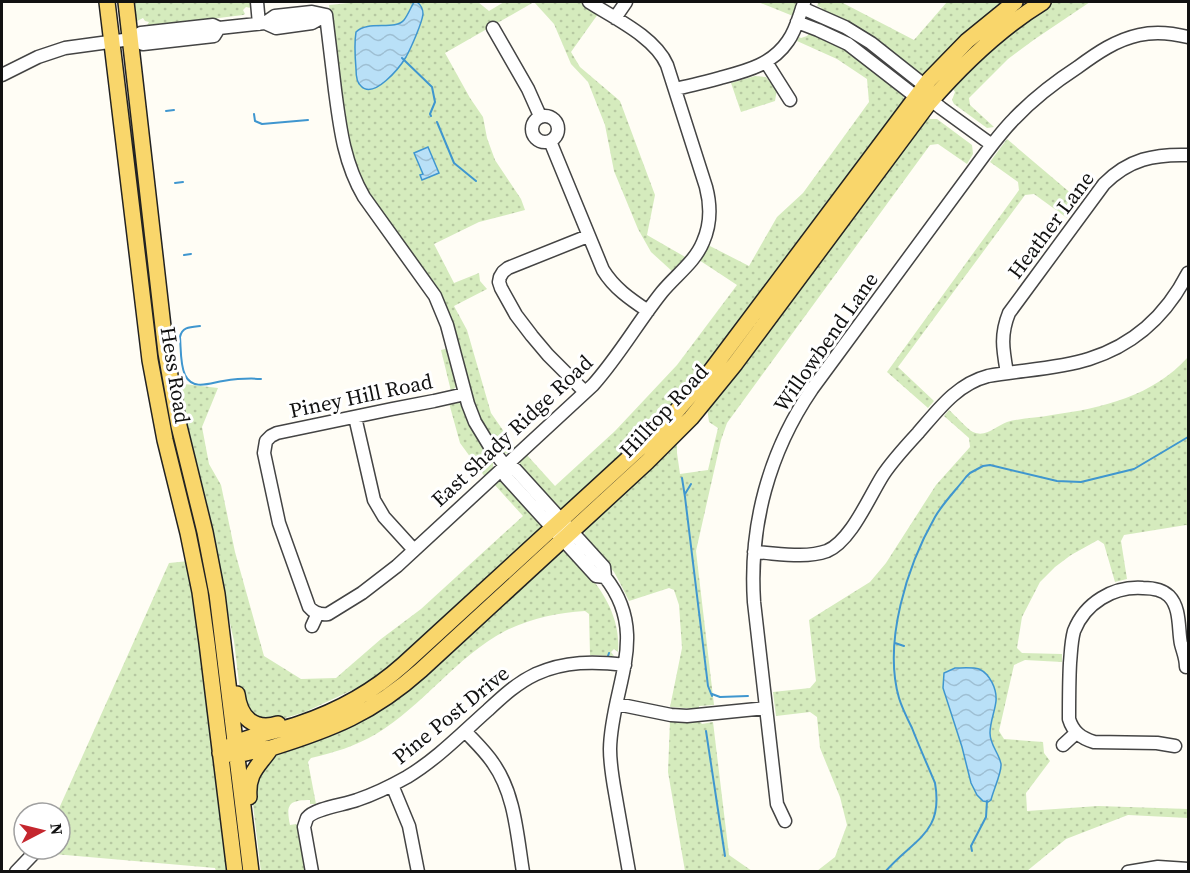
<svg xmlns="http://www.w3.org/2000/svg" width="1190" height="873" font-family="'Source Serif 4',serif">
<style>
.grass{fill:url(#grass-dots)}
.water{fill:url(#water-waves);stroke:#3f96cf;stroke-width:1.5}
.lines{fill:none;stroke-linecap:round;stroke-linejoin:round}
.stream{stroke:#3f96cf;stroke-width:2}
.minor-casing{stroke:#444;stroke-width:15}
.major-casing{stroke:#222;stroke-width:18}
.minor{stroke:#fff;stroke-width:12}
.major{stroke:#f9d66b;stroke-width:15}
.labels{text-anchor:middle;stroke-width:6;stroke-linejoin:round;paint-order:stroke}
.street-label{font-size:21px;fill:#111;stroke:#fff}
</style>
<defs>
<pattern id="grass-dots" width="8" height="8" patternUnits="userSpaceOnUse" patternTransform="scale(1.5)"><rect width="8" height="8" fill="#d5ebbd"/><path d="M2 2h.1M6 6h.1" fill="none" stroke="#b6c8a1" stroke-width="1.8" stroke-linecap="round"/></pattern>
<pattern id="water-waves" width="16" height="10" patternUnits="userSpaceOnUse" patternTransform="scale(1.5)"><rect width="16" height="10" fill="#b9e0f7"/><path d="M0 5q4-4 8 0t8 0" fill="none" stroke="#9ebfd3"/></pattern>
</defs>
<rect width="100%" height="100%" fill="#fffdf5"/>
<path class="grass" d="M134 2H250L251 8 246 7 243 10 245 14 243 15 146 27 149 22 145 21 143 18 137 21 136 19Z
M358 2H478L489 11 504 2H580L598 14 571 52 580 67 620 101 655 195 647 235 687 258 673 272 651 252 638 229 614 171 605 125 588 82 571 64 554 24 534 2 445 53 470 98 483 117 487 138 495 160 521 199 525 210 479 222 434 244 454 283 479 273 480 281 487 289 454 306 467 330 491 413 516 449C511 453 507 455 501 452L485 432 473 404 454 330 367 193 352 161 354 160 349 143 345 110H342L329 5Z
M758 2H798L793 16Z
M817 2H841L914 40 947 2H1006L927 73 921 75 917 73 821 11 822 8 817 6 818 4Z
M1053 2H1090L1035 39 1008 59 969 98 970 105 994 127 987 128 954 104 952 100 955 92 953 89C984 58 1015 24 1053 2Z
M810 32 851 52 903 94 904 100 902 104 764 291 672 409 564 508H559L554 505 519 466 520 462 526 454 555 486 615 431 677 365 737 285 699 260 708 245 749 266 777 217 803 193 869 102 867 79 837 59 797 41 799 37 801 38 807 36Z
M755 76 766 77 770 82 772 81 777 89 775 101 741 112 731 83Z
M928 116 930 119H937L972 145 973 154 967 164 938 144 930 145 727 423 721 440 696 551 714 705 699 706V709L670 707 682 648 679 605 674 590 669 588 629 601 620 583 614 572 585 538 584 528 664 453 667 455 677 444V453L680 474 708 470 718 428 709 422 707 407Z
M1007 139 1080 201 1067 218 1034 194 1025 195 898 367 934 401 928 408 887 372 1019 190 1018 182 990 162Z
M449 348 457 383 456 387 451 391 441 350Z
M1188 357V526L1186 525 1124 535 1121 541 1127 579 1115 582 1104 544 1098 540 1071 555 1055 567 1040 582 1022 617 1017 648 1022 653 1062 654V662L1025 660 1014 665 999 731 1004 739 1043 742 1044 753 1050 761 1026 793 1027 811 1098 806 1188 809V818L1128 815 1066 839 1027 871H817L835 857 847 825 840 797 820 748 817 717 810 712 776 716 773 692 810 688 816 681 809 620 870 582 886 563 936 485 970 447 969 438 944 416 949 410C955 415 967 429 973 432 986 438 996 426 1007 422 1020 418 1038 418 1052 415 1103 408 1153 396 1188 357Z
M176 383 218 388 202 427 209 464 221 485 235 552 264 656 301 679 336 678 381 639 421 609 523 516 494 484 498 482H503L538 518 541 524V530L416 646 376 679 305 712 272 722 257 720 241 700 234 641Z
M457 402 463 405 483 447 493 462V469L485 477 460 443 449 403Z
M561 551C569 552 574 559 579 565 602 587 621 618 618 652L614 649 611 652 614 656 590 655 589 614 585 611C557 613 531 618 505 631 457 656 423 706 376 734 356 746 333 753 311 758L308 762 316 804H310V800C288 800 286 805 290 825L296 824 297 825 305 871 261 872 252 796 254 781 272 756 281 751 345 728Z
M189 561 195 593 229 871H216L215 868 54 854V849H60V813H57L169 563Z
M670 721 700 722 702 724 713 722 729 855 752 871H685L668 772Z"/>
<path class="water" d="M414 2H417C421 5 423 8 423 14 422 23 411 48 406 57 400 67 374 100 361 86 357 83 356 74 356 69 355 57 354 44 356 32 368 20 395 31 404 20 408 15 411 7 414 2Z
M428 147 439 173 422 180 420 175 423 174 414 153Z
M955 668C962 668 973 667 979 669 990 674 997 689 996 701 995 711 990 722 990 733 990 745 999 753 1001 764 1002 772 993 791 991 800L988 802 983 801 977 795 971 783 962 747 943 688 944 673Z"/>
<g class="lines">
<path class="stream" d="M402 58 432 87 435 102 430 114 431 116
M166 111 174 110
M254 114 255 121 262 124 308 120
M437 122 454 163 476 181
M175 183 183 182
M184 255 191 254
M200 326C190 327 182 327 180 337 181 348 180 364 185 375 193 391 210 383 223 381 236 379 249 378 261 379
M682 478 685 497 708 686 712 696
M685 494 691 484
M895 643 904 646
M608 656 609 653
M712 694 720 697 748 696
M706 731 725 856
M972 851 971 846 986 817 987 801
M885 872C913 839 944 834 935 783 927 764 919 746 912 728 907 718 902 708 899 698 883 642 907 566 935 517 943 503 956 490 966 477L970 473 983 466 990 465 1057 481 1081 482 1134 469 1188 437"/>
<g class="minor-casing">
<path id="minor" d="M257 2 259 24
M802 8 845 27 871 43 924 85 931 100 941 108 992 145
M326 15C329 40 332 65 335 90 340 128 344 163 364 197L435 296 447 325 468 404 475 422 489 445 506 467 515 469 604 567 605 577
M615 18 626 2
M797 22 818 30 848 44 915 96 924 98
M265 23 276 28 312 23 326 15
M493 28 528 89 540 116
M131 39 143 44 214 36 219 28
M766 62 790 100
M2 75 38 57 65 48 131 39 141 33 213 25 219 28 265 23 275 16 312 12 326 15
M675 89C690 86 705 82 720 78 746 71 772 65 788 41 796 30 799 16 804 3
M532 129a13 13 0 1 1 26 0a13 13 0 1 1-26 0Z
M550 141 603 270C614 288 630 299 648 311
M500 277 499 282 501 288 516 315 532 336 548 355 585 392
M500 277 503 272 508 268 588 236
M1007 373C1003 350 1000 335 1009 313L1104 184C1129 159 1154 154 1188 155
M355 417 374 500 384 517 414 550
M266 441 264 453 279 523 309 607C314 613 320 615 328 614L362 593 397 566 593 385C619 356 638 322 662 292 676 275 695 262 703 242 711 224 711 206 706 187L667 65C655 37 614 18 589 2
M266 441 271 436 277 433 392 409 434 401 465 394
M506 467V477L596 576 605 577
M754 552C777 553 804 559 827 551 851 541 869 497 883 475 893 460 906 446 918 433 938 410 957 384 988 376 1020 370 1058 369 1089 359 1134 345 1167 314 1188 273
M605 577C651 635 611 687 610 749 610 768 614 786 617 804 621 826 625 849 629 872
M312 626 318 613
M617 704 671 715 687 716 766 708
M465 731C474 741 485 751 493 763 515 794 517 835 523 872
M1063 745 1076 733
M1175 746 1157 743 1094 742C1081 738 1073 732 1069 719 1069 700 1069 682 1070 663 1071 653 1071 642 1074 631 1085 603 1113 586 1143 588 1152 588 1162 589 1169 596 1181 608 1178 630 1181 644 1183 652 1186 658 1186 667
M392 785 409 826 418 872
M307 818C315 808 344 805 357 800 375 794 391 786 407 777 437 759 462 733 488 710 503 696 517 683 536 674 565 661 594 661 625 665
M307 818 304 827 312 872
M785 821 777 804 754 602C749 525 769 452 812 389L985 154C994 142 1003 130 1014 119 1033 99 1055 82 1078 67 1097 53 1116 40 1139 35 1156 31 1172 33 1188 37
M16 872 37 850
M1128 872 1158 867 1188 869"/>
</g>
<g class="major-casing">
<path id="major" d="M107 2 150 360 165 440 188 533 200 592 207 643 235 872
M126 2 166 353 179 426 205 532 217 594 251 872
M237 694C240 718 254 731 278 724
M220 753 237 755 263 749 271 748C332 729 373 713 421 670L647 462 691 418 735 364 929 103C963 64 999 29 1043 2
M220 753C226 749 231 745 236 743 255 734 279 731 299 724 338 711 374 691 404 664L642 446 674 414 710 372 929 80 967 41 1015 2
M249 797C247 772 259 766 271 748"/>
</g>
<use href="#minor" class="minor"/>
<use href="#major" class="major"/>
</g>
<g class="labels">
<g class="street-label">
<text transform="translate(1051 225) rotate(-53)" y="7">Heather Lane</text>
<text transform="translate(826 342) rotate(-55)" y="7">Willowbend Lane</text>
<text transform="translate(175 375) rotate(81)" y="7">Hess Road</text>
<text transform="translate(361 396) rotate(-12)" y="7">Piney Hill Road</text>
<text transform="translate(664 411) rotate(-47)" y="7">Hilltop Road</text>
<text transform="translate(512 431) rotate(-43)" y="7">East Shady Ridge Road</text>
<text transform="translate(451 715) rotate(-39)" y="7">Pine Post Drive</text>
</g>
</g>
<rect width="1190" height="873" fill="none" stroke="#111111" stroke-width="6"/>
<g transform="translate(42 831) rotate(83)"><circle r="28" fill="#ffffff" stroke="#a0a0a0" stroke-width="1.5"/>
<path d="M0-4.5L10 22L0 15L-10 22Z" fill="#c4262e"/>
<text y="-9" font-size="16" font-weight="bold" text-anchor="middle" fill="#111111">N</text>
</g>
</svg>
